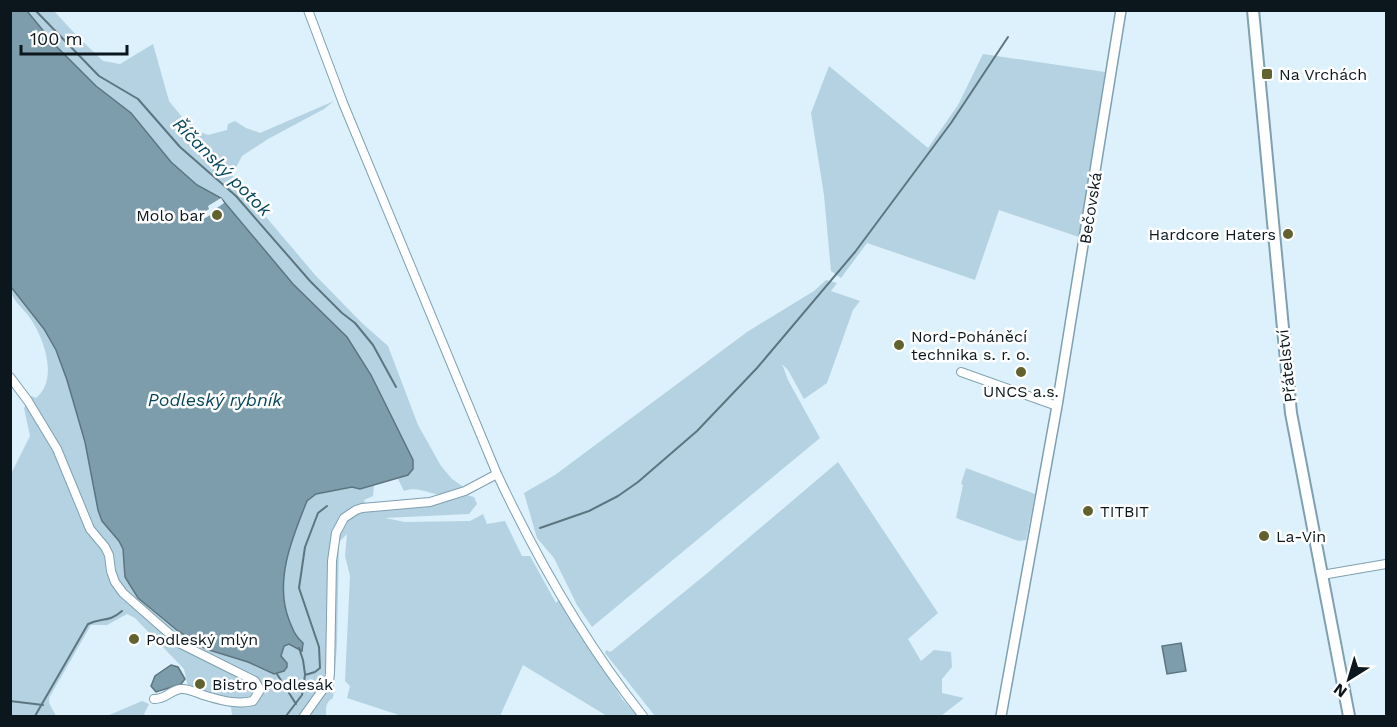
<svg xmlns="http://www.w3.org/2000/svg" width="1397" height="727" font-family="'Work Sans',sans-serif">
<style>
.green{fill:#b4d2e1}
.water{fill:#7e9dac;stroke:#5c7581;stroke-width:1.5}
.pier{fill:#dcf1fb}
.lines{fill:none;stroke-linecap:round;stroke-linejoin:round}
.stream{stroke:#5c7581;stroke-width:2}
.minor-casing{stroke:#7fa0b0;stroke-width:10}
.tertiary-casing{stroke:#7fa0b0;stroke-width:12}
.secondary-casing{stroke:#7fa0b0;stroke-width:14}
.minor{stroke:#fff;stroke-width:8}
.tertiary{stroke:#fff;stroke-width:9}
.secondary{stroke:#fff;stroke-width:10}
.poi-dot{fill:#62622f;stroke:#fff;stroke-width:2}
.labels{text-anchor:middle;stroke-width:5;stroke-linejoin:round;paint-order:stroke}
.poi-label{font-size:16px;fill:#0b171d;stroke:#fff;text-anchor:start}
.street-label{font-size:16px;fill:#0b171d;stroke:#fff}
.water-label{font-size:18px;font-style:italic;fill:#05465d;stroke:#fff}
</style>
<rect width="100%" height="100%" fill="#dcf1fb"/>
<path class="green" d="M27 11H54L79 38 103 61 120 64 153 44 169 101 182 117 198 131 208 135 227 130 228 124 235 121 246 128 260 133 334 101 324 109 268 139 242 156 232 175 245 192 316 276 362 323 388 346 418 425 441 466 452 479 465 488C459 490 452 495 447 495 432 496 418 485 404 491L398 479 408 475 371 375 347 337 293 284 221 198 197 185 171 162 131 113 96 86 55 45Z
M983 54 1105 72 1079 237 999 210 975 280 867 243 841 278 831 271 824 195 811 113 829 66 928 148 958 105Z
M826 280 837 283 831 291 860 301 853 310 827 383 804 399 788 370 782 364 788 380 820 438 592 627 577 605 554 558 537 538 524 493 555 475 747 332 814 291Z
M10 287C28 306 45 326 56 350 78 399 90 458 98 510L102 521 120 541 123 549 125 577 138 598 178 631 206 649 248 662 274 674 284 671 287 667V663L281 657 284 646 289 643 302 650 303 643C295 636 293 630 289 620 274 581 292 538 307 501L316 494 352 487 360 489 374 485 373 496 364 500 368 510 431 506 467 495 474 497 477 504 469 514 385 518 405 522 470 521 483 514 487 524 505 521 522 556H530L556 603 560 598 622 699 638 716H607L523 665 500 716H402L347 698 350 686 345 681 350 576 345 556 347 534 339 542 337 644 333 698C325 703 326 708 326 716H230L232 715 231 707 205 699 188 687 184 669 135 618 127 614 107 625H91L49 698V703L56 716H11V474L30 436 24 408 31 396 36 398C59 380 44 338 30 318 23 308 11 300 10 287Z
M838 462 938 613 908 639 921 661 934 650 951 652 952 667 942 679V693L964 698 941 716H655L605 653 606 650 610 652 613 650 705 575Z
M966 468 1035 494 1026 540 1019 541 956 518 963 485 961 484Z
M142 701 149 704 144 714 146 716H107Z"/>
<path class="water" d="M10 11H27L55 45 96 86 131 113 171 162 197 185 221 198 293 284 347 337 371 375 413 460V469L408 475 360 489 352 487 316 494 307 501C292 538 274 581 289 620 293 630 295 636 303 643L302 651 289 644 284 646 281 656 287 663V667L284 671 274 674 248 662 206 649 178 631 138 598 125 577 123 549 119 541 102 521 98 510 85 442 67 380 56 350 44 329 11 287Z
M1181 643 1186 671 1167 674 1162 646Z
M171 665 178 667 185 679 181 684 156 692 151 686 155 676Z"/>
<path class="pier" d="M221 198 224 203 217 208 220 212 213 216 212 214 202 220 199 215 194 217 191 212 197 208 201 214 209 209 208 206Z"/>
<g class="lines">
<path class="stream" d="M35 10 99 76 138 99 180 147 236 196 310 281 342 313 355 323 373 345 396 387
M540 528 589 511 618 496 638 482 697 431 757 368 855 252 951 123 1008 37
M299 648 303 660 305 674
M277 674 296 704
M10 701 43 705
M35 716 88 624C103 617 108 623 122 611
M286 716 302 695 305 675 315 672 320 668 319 647 299 588 305 547 318 513 327 506"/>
<g class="minor-casing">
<path id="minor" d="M308 10 343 103 497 474C537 559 585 643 643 716
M961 372 1057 406
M10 377 28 401 57 449 90 529 105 547 109 555 111 571 115 582 123 593 181 644 255 681 260 690 253 701C236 705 219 700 203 695 195 692 188 688 180 689 169 691 167 699 154 699
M1322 575 1386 564
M304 716 329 681 330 673 332 561 336 533 344 518 356 510 362 508 430 502 465 491 497 474"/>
</g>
<g class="tertiary-casing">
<path id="tertiary" d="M1001 716 1057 406 1121 10"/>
</g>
<g class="secondary-casing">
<path id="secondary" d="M1253 10 1291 413 1349 716"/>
</g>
<use href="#minor" class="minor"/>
<use href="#tertiary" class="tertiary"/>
<use href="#secondary" class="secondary"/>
</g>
<g class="poi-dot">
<rect x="1261" y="68" width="12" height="12" rx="3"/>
<circle cx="217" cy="215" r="6"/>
<circle cx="1288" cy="234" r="6"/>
<circle cx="899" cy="345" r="6"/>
<circle cx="1021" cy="372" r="6"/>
<circle cx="1088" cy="511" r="6"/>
<circle cx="1264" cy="536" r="6"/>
<circle cx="134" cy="639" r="6"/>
<circle cx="200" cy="684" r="6"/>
</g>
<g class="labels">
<g class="poi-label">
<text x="1279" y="80">Na Vrchách</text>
<text x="205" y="221" text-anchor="end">Molo bar</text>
<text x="1276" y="240" text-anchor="end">Hardcore Haters</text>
<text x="911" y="342">Nord-Poháněcí<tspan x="911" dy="18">technika s. r. o.</tspan></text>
<text x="1021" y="397" text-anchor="middle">UNCS a.s.</text>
<text x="1100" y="517">TITBIT</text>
<text x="1276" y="542">La-Vin</text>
<text x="146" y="645">Podleský mlýn</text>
<text x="212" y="690">Bistro Podlesák</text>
</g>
<g class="street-label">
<text transform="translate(1090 208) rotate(-81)" y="6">Bečovská</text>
<text transform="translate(1286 366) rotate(-96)" y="6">Přátelství</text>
</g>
<g class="water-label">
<text transform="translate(222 167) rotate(45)" y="6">Říčanský potok</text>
<text x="215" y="406">Podleský rybník</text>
</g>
</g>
<rect width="1397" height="727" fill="none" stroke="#0b171d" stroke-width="24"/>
<g transform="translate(1349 679) rotate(217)" stroke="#ffffff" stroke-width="4.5" paint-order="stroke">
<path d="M0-4.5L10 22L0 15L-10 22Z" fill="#0b171d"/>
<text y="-9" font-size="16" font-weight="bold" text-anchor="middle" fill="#0b171d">N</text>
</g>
<path d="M21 45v9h106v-9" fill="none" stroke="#0b171d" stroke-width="3"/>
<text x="30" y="45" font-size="18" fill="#0b171d" stroke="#ffffff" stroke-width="4.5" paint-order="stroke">100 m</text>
</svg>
